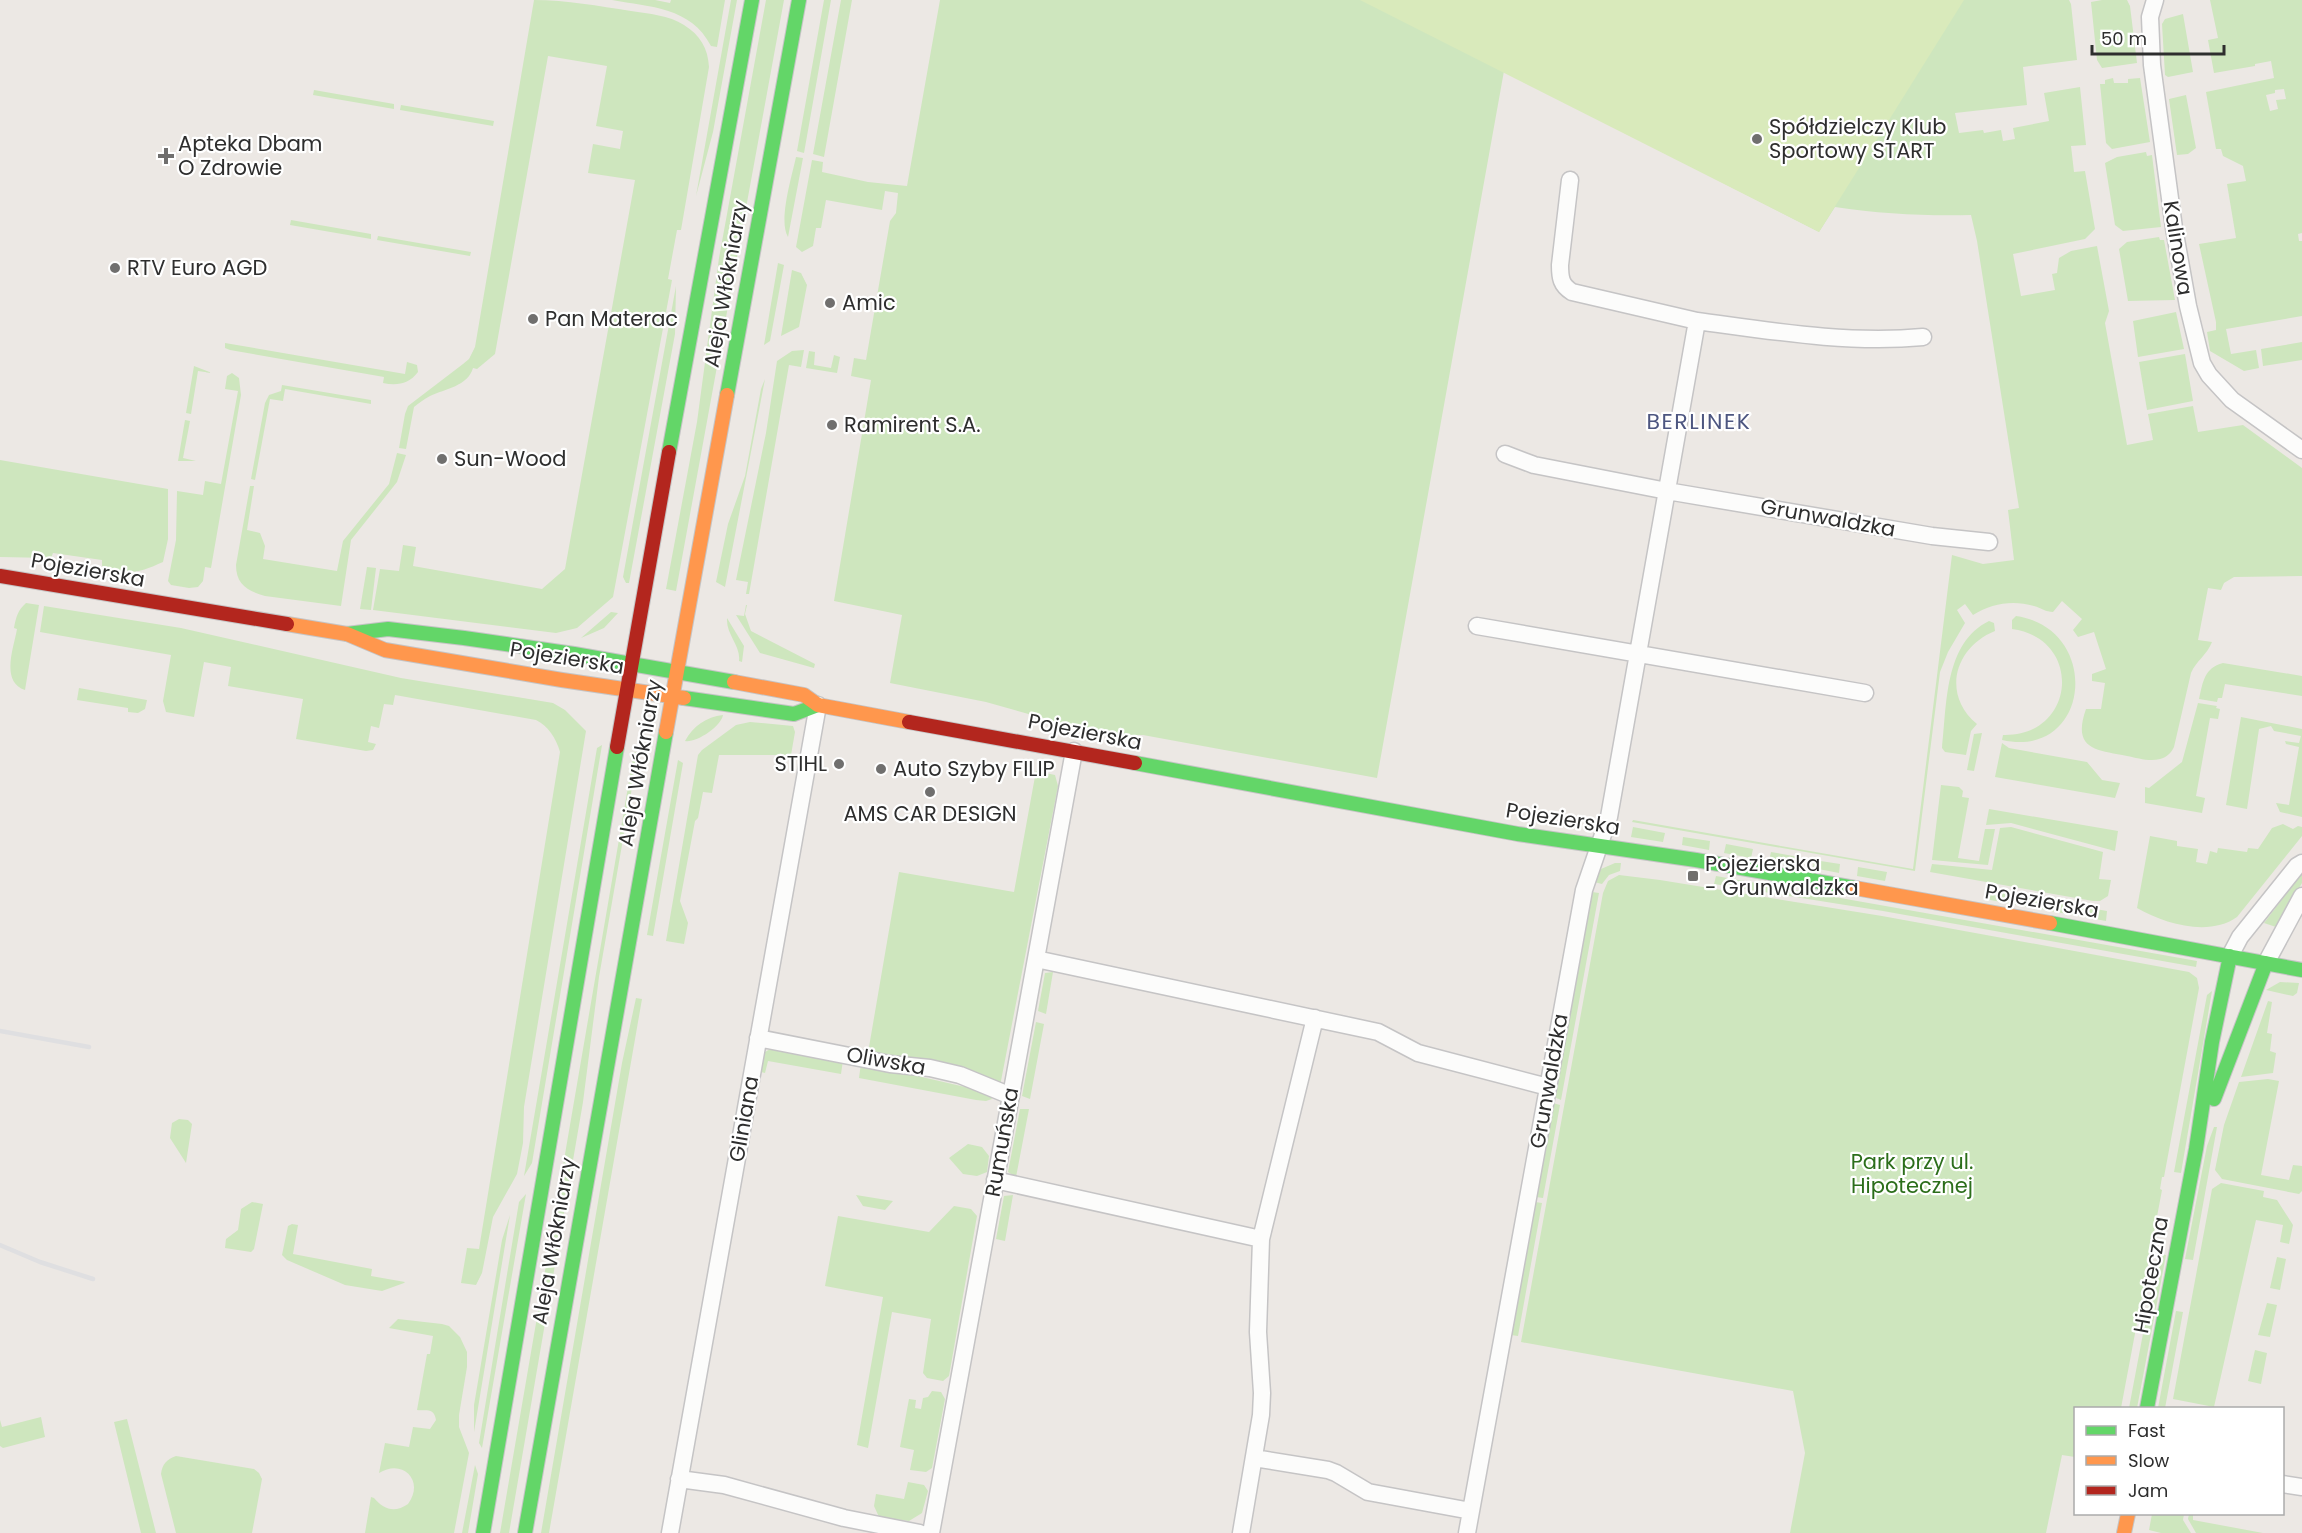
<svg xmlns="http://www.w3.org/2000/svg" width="2302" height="1533" font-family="Poppins,sans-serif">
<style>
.green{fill:#cee6be;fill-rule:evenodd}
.pitch{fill:#d9eabb}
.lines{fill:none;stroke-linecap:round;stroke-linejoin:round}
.street-casing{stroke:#c5c4c5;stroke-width:19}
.fast-casing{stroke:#c5c4c5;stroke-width:16}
.slow-casing{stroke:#c5c4c5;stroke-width:16}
.jam-casing{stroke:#c5c4c5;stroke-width:16}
.street{stroke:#fcfcfb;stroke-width:16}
.fast{stroke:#63d668;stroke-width:14}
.slow{stroke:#ff974d;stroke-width:14}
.jam{stroke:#b3261e;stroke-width:14}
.rail{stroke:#dfdfe1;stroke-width:4.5}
.poi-dot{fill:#706f6e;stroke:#fff;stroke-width:2}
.labels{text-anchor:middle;stroke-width:4.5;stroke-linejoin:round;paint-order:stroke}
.poi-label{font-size:21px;fill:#2e2e2e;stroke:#fff;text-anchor:start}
.street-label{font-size:21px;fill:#2e2e2e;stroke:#fff}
.park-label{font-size:21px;fill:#2c6e1b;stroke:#fff}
.neighbourhood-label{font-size:22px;letter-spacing:1.5px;fill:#4d5680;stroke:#fff}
</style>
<rect width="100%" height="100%" fill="#ece8e4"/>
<path class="green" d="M534 0C567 0 598 6 631 11 649 14 669 15 684 25 700 35 708 48 709 67L681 230H677L668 279 672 280 613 597 577 628 556 633 373 610 380 569 399 571 403 545 416 547 413 566 542 589 565 569 635 180 588 173 593 144 620 149 623 131 596 126 607 66 548 56 495 354 477 369 473 368C468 386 445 389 430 396 424 399 419 403 414 407L406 449 399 448 405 414 408 406 463 364 469 359 475 347Z
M612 0H655L670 3 671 0H725L717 47 711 46C691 7 650 7 612 0Z
M731 0H737L713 132 696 196Z
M766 0H784L676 591 666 589 697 422 719 258Z
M824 0H831L804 153 797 151Z
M841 0H852L824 157 813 154Z
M940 0H2069L2071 4 2077 60 2023 67 2027 105 1955 113 1959 133 1983 130 1984 133 2001 130 2003 141 2015 139 2013 128 2049 121 2044 93 2080 87 2086 145 2071 146 2074 172 2085 171 2095 229 2085 239 2013 254 2021 296 2055 290 2052 274 2057 273 2059 258 2071 251 2097 246 2109 311 2105 323 2127 445 2153 440 2148 414 2193 406 2198 432 2243 425 2302 468V576L2234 577 2224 583 2221 590 2208 588 2198 640 2212 642C2207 655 2196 661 2191 673L2174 747C2171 753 2167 757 2160 759 2150 762 2137 758 2127 756 2095 750 2072 749 2086 709H2101L2105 683 2092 681V674L2106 669 2094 632 2078 637 2073 630 2082 619 2062 601 2053 612C2046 612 2041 608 2034 606 2013 600 1992 603 1973 615L1965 604 1957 610 1965 623 1948 652 1940 672 1915 871 1632 822 1633 820 1913 869 1952 555 1983 564 2014 560 2008 510 2019 508 1977 241 1971 215C1926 216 1880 214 1835 207L1819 232 1504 71 1377 778 1143 735H1103L986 702 890 683 902 615 834 601 871 380 851 376 854 358 866 360 890 221 896 213 898 193 885 191 882 210 826 200 821 228H816L813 246 802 252 796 247 812 160 823 162 822 172 868 182 907 186Z
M2102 0H2127L2130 6 2137 63 2102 68 2097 60 2091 2Z
M2210 0H2302V233L2298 234 2299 241H2302V316L2226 329 2231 354 2256 350 2259 368 2244 371 2210 351 2207 332 2216 330V322L2199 244 2236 238 2227 184 2246 181 2243 166 2223 156 2221 149H2216L2206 92 2274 78 2271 61 2255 64V66L2214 73 2208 40 2218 38ZM2284 89 2286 99 2276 100 2278 109 2270 111 2266 95 2275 93V90Z
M2183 14 2193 72 2168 77 2165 75 2162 24 2165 19Z
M2113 78 2114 83H2128V79L2140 78 2150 142 2112 149 2106 143 2100 84H2105V80Z
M314 90 394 104V109L313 95Z
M2186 95 2196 148 2188 154 2177 155 2169 99Z
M401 105 494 121 493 126 400 110Z
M2146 152 2147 156 2152 155 2161 227 2123 231 2115 225 2105 163 2117 157Z
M796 157 803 158 788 237C778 221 792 176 796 157Z
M291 220 371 234V239L290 225Z
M378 236 471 252 470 256 377 240Z
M2159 237 2160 240H2164L2175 300 2128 301 2119 249 2127 242Z
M778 263 784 265 770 341 764 345Z
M792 270 801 273 807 285 799 327 781 336Z
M676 286 675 334 629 583H626L623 577Z
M2176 312 2184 349 2138 357 2133 321Z
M2302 342V360L2263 366 2261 349Z
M225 343 405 374 407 362 417 365 418 372C409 384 397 386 383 383L384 377 230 350 225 348Z
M804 350 801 367 789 365 749 594H746L748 582 736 580 766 433 777 361 792 351Z
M809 351 815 352 814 365 831 368 834 355 840 357 837 373 806 368Z
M2185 354 2193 401 2147 410 2139 362Z
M194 366 212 373 198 371 191 414 186 413Z
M232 373 239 378 241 395 211 568 205 567 203 581 198 587 189 588 171 585 168 581 176 540 177 491 203 495 205 481 221 484 238 391 225 389 227 376Z
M765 379 725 587 716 582 728 524 745 476 761 389Z
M282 385 371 400V404L285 389 283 401 270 399 255 480 251 479 265 403 269 395 281 391Z
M185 420 190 421 183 458 196 461H178Z
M397 453 406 455 397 482 351 540 341 606 265 596C247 591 236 584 236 565L250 486H254L247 530 260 533 265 546 263 559 337 571 343 541 389 484Z
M0 460 168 489V539L163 562C136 574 131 575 102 566V560L53 553 51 558 0 557Z
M367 567 376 568 371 610 360 609Z
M26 603 39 605 25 690C0 682 14 647 17 629L14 628C16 617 18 610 26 603Z
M746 605H747L745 614 751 631 815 664 814 668 760 653 736 615 744 616Z
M44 606 181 628 401 678 553 703 565 710 586 731 524 1107 523 1143 517 1174 493 1217 482 1273 476 1285 461 1283 467 1248 479 1249 560 752C556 738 548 726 536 720L395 695 393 705 384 704 379 728 371 726 368 742 376 744 373 750 366 751 296 739 303 699 228 686 231 667 204 662 194 717 166 712 163 701 171 655 40 632Z
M611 612 618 613 604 628 581 638Z
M2016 616C2103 629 2091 760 2002 740L2003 735C2076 737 2084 639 2012 629V620Z
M727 618 744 646 742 662 739 661C741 645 726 635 727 618Z
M1989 621 1994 623 1995 631C1955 647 1941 694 1977 724L1971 731 1966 755 1945 752 1942 748C1947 705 1944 643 1989 621Z
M2223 663 2302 676V696L2225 684 2222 698H2218L2217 702 2199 699C2203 682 2204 668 2223 663Z
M79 688 147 700 145 709 138 713 128 712V708L77 700Z
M2198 703 2217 706 2216 708 2220 709 2218 719 2210 718 2196 796 2205 798 2202 813 2145 803V787L2149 788 2182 762Z
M723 715C721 727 696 743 685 741 693 726 706 717 723 715Z
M2241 717 2302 729V817L2280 812 2276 803 2289 805 2299 747 2286 744 2285 741 2299 743 2301 736 2274 731 2271 726 2259 729 2247 809 2226 805Z
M750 722 793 726 795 732 791 755H719L712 793 703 792 698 818 695 821 680 901 688 923 684 944 666 941 698 755 702 750 736 725Z
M1982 733 1974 771 1967 770 1974 734Z
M2002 743 2009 748 2087 762 2102 780 2120 783 2115 798 1995 777Z
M602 745 532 1163 524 1176 597 748Z
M634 752 638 753 599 977 583 1102 509 1533H500Z
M678 760 683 763 653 936 647 935Z
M1036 771 1055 775 1058 786 1000 1086 871 1053 869 1047 899 872 1014 892Z
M1941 785 1959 787 1963 791 1962 797 1969 798 1958 858 1979 861 1985 829H1995L1988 865 1932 860Z
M1989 809 2118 831 2115 851 2011 823 1986 825Z
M2283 824 2293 829 2298 826 2302 827V836L2237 917C2209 937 2165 924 2137 908L2150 836 2177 841V846L2198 849 2196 862 2207 864 2210 851 2217 853 2218 848 2247 852 2248 848 2258 849 2272 828Z
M1633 827 1665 833 1663 842 1631 837Z
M2011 827 2103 852 2099 879 2111 880 2108 896 2100 901H2093L1930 872 1932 864 1992 870 2000 828Z
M1683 837 1710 841 1709 850 1682 845Z
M1726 844 1753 849 1751 858 1724 853Z
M1771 852 1799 857 1797 866 1769 861Z
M1814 860 1840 864 1839 873 1813 868Z
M1615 863H1621L1620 871 1609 875 1602 884 1594 882 1601 869Z
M1858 867 1887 872 1885 881 1857 876Z
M2302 873V883L2276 927 2264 923Z
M1619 875 1660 880 1882 916 2189 972 2197 978 2199 988 2164 1177H2162L2160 1189 2162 1190 2121 1408H2076L2075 1457 2062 1455 2046 1533H1790L1805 1453 1793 1391 1521 1342 1603 893 1608 881Z
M1716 876 2197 961 2196 967 1883 911 1714 884Z
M1987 890 2107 911 2106 921 1985 899Z
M1592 892 1599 893 1561 1100 1554 1097Z
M1053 972 1046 1014 1038 1011 1045 973Z
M2280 982 2299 983 2297 993 2293 996 2266 990Z
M2212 991 2181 1173 2174 1172 2207 995Z
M636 998 642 999 549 1533H541L622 1063Z
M2268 1001 2272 1002 2267 1033 2272 1034 2270 1051 2276 1053 2273 1073 2241 1077Z
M1036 1022 1044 1024 1030 1099 1022 1096Z
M772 1048 843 1060 841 1074 768 1061 765 1073 761 1072 765 1052Z
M861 1063 987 1092 992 1099 986 1101 976 1100 859 1078Z
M2268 1079 2279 1081 2261 1175 2289 1180 2293 1165 2302 1166V1191L2299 1194 2222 1179 2215 1170 2224 1125 2239 1082Z
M1553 1103 1560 1105 1543 1198 1536 1197Z
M1020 1109H1029L1016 1177 1008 1172Z
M179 1119 188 1120 192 1124 186 1163 170 1138 172 1123Z
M2214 1127H2217L2193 1260 2185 1259 2207 1146Z
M968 1144 982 1147 989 1156 987 1172 977 1176 963 1174 949 1158Z
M2221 1183 2264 1191 2263 1197 2277 1200 2293 1225 2289 1244 2280 1242 2283 1225 2256 1220 2214 1407 2173 1399 2212 1189Z
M526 1194 482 1448 479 1443 519 1202Z
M856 1195 893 1201 885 1210 863 1206Z
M1013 1195 1005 1241 996 1239 1004 1196Z
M252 1202 263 1204 254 1249 251 1252 225 1248 226 1239 238 1230 241 1209Z
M1535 1202 1542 1203 1518 1336 1511 1335Z
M954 1206 971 1209 977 1216 949 1376 943 1381 927 1378 923 1373 931 1319 892 1312 868 1448 857 1445 883 1297 825 1286 838 1216 929 1232Z
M510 1215 474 1432V1405L502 1240Z
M292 1224 298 1225 293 1254 372 1269 371 1276 405 1282 404 1283 382 1291 345 1285 287 1260 282 1255 288 1226Z
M2158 1254 2166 1255 2137 1408H2129Z
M2277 1257 2286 1259 2280 1290 2270 1288Z
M2267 1303 2277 1305 2270 1337 2258 1335Z
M2176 1311 2183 1312 2165 1408H2158Z
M398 1319 442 1324 449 1326 460 1337 467 1352V1367L459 1415V1427L469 1453 454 1533H365L371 1497 374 1498C384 1510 395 1513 408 1504 425 1481 403 1458 379 1473L385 1443 409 1447 413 1427 430 1429 436 1420C434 1407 426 1411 417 1410L427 1354H430L433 1336 389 1328Z
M2255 1350 2267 1353 2261 1384 2248 1381Z
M932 1391 941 1392 945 1399 932 1468 926 1472 910 1470 914 1450 900 1447 909 1399 916 1400 915 1408 921 1409 923 1398 928 1397Z
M41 1417 45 1437 3 1448 0 1446V1420L2 1427Z
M127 1419 156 1533H141L114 1422Z
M176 1456 254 1469 259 1473 262 1479 252 1533H176L161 1474C162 1464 167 1459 176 1456Z
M475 1465 478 1474 468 1533H462Z
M908 1482 924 1485 928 1491 922 1513 909 1521 879 1517 874 1506 876 1494 904 1499Z
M2152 1514H2184L2183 1520 2191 1533H2161L2149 1530Z
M2189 1514H2193V1520L2263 1533H2196L2188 1519Z"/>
<path class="pitch" d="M1360 0H1964L1819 232Z"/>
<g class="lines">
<g class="street-casing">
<path id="street" d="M2155 0 2150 17 2152 65 2174 228 2188 306 2202 363 2209 375 2232 400 2302 450
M1697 321C1772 331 1847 344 1923 337
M1505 454 1534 465 1667 491 1932 536 1989 542
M1477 626 1865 693
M2230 956 2240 937 2297 866 2302 863
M1036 959 1378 1032 1418 1053 1548 1087
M2266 963 2302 896
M758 1038 890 1064 930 1068 960 1075 1011 1096
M995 1180 1261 1239
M1254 1458 1328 1470 1336 1473 1368 1492 1471 1511
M679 1479 724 1485 844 1518 920 1533
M2282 1484 2302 1487
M670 1533 818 705
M931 1533 1074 751
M1241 1533 1261 1415 1262 1393 1258 1332 1261 1239 1315 1018
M1467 1533 1584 890 1609 817 1697 321 1572 292C1561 285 1560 278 1560 265L1570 180"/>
</g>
<g class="fast-casing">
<path id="fast" d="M727 395 799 0
M669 452 752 0
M347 634 388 629 464 638 574 654 734 682
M684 698 794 714 818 705
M1135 763 1518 834 1696 860 1855 888
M2050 923 2302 970
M2214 1099 2266 963
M2147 1408 2196 1149 2212 1042 2230 956
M483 1533 617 747
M525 1533 666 732"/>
</g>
<g class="slow-casing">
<path id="slow" d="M287 624 347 634 385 650 562 680 684 698
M734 682 804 695 818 705 909 722
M666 732 727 395
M1855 888 2050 923
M2124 1533 2128 1514"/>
</g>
<g class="jam-casing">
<path id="jam" d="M0 576 287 624
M909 722 1135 763
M617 747 669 452"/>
</g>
<use href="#street" class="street"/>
<use href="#fast" class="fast"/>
<use href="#slow" class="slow"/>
<use href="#jam" class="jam"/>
<path class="rail" d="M0 1031 89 1047
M0 1245 40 1262 93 1279"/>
</g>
<g class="poi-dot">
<circle cx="1757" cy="139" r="6"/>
<path d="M163 147h6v6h6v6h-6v6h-6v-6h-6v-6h6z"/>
<circle cx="115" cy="268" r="6"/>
<circle cx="830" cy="303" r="6"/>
<circle cx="533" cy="319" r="6"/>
<circle cx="832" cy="425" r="6"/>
<circle cx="442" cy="459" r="6"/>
<circle cx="839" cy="764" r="6"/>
<circle cx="881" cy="769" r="6"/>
<circle cx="930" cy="792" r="6"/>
<rect x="1687" y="870" width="12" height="12" rx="3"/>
</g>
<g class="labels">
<g class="poi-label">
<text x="1769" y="134">Spółdzielczy Klub<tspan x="1769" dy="24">Sportowy START</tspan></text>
<text x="178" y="151">Apteka Dbam<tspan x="178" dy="24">O Zdrowie</tspan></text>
<text x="127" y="275">RTV Euro AGD</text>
<text x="842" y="310">Amic</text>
<text x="545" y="326">Pan Materac</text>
<text x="844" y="432">Ramirent S.A.</text>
<text x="454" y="466">Sun-Wood</text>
<text x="827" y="771" text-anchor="end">STIHL</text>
<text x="893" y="776">Auto Szyby FILIP</text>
<text x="930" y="821" text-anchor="middle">AMS CAR DESIGN</text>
<text x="1705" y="871">Pojezierska<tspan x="1705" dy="24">- Grunwaldzka</tspan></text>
</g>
<g class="street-label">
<text transform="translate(2178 248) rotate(81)" y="7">Kalinowa</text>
<text transform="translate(726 284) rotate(-80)" y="7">Aleja Włókniarzy</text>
<text transform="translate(1828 518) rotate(10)" y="7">Grunwaldzka</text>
<text transform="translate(88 570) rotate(10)" y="7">Pojezierska</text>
<text transform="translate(567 658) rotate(9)" y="7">Pojezierska</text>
<text transform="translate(1085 732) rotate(11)" y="7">Pojezierska</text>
<text transform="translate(640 763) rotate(-80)" y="7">Aleja Włókniarzy</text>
<text transform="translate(1563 819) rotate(9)" y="7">Pojezierska</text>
<text transform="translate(2042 901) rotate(10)" y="7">Pojezierska</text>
<text transform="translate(886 1061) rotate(10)" y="7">Oliwska</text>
<text transform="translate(1549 1081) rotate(-80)" y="7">Grunwaldzka</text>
<text transform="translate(744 1119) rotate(-80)" y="7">Gliniana</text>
<text transform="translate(1002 1142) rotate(-80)" y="7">Rumuńska</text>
<text transform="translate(554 1241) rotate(-80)" y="7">Aleja Włókniarzy</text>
<text transform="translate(2151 1275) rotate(-80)" y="7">Hipoteczna</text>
</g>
<g class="park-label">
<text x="1912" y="1169">Park przy ul.<tspan x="1912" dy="24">Hipotecznej</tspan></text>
</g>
<g class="neighbourhood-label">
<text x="1699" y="429">BERLINEK</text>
</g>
</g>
<rect x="2074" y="1407" width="210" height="108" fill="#ffffff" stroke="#ababab" stroke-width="1.5"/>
<rect x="2086" y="1426" width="30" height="9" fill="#63d668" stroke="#ababab" stroke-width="1.5"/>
<text x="2128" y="1437" font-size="18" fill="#2e2e2e">Fast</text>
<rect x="2086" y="1456" width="30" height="9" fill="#ff974d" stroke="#ababab" stroke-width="1.5"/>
<text x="2128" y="1467" font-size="18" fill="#2e2e2e">Slow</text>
<rect x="2086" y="1486" width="30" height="9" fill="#b3261e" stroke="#ababab" stroke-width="1.5"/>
<text x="2128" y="1497" font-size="18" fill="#2e2e2e">Jam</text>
<path d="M2092 45v9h132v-9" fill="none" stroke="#2e2e2e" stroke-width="3"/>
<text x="2101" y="45" font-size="18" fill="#2e2e2e" stroke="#ffffff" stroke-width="4.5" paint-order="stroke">50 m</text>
</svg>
